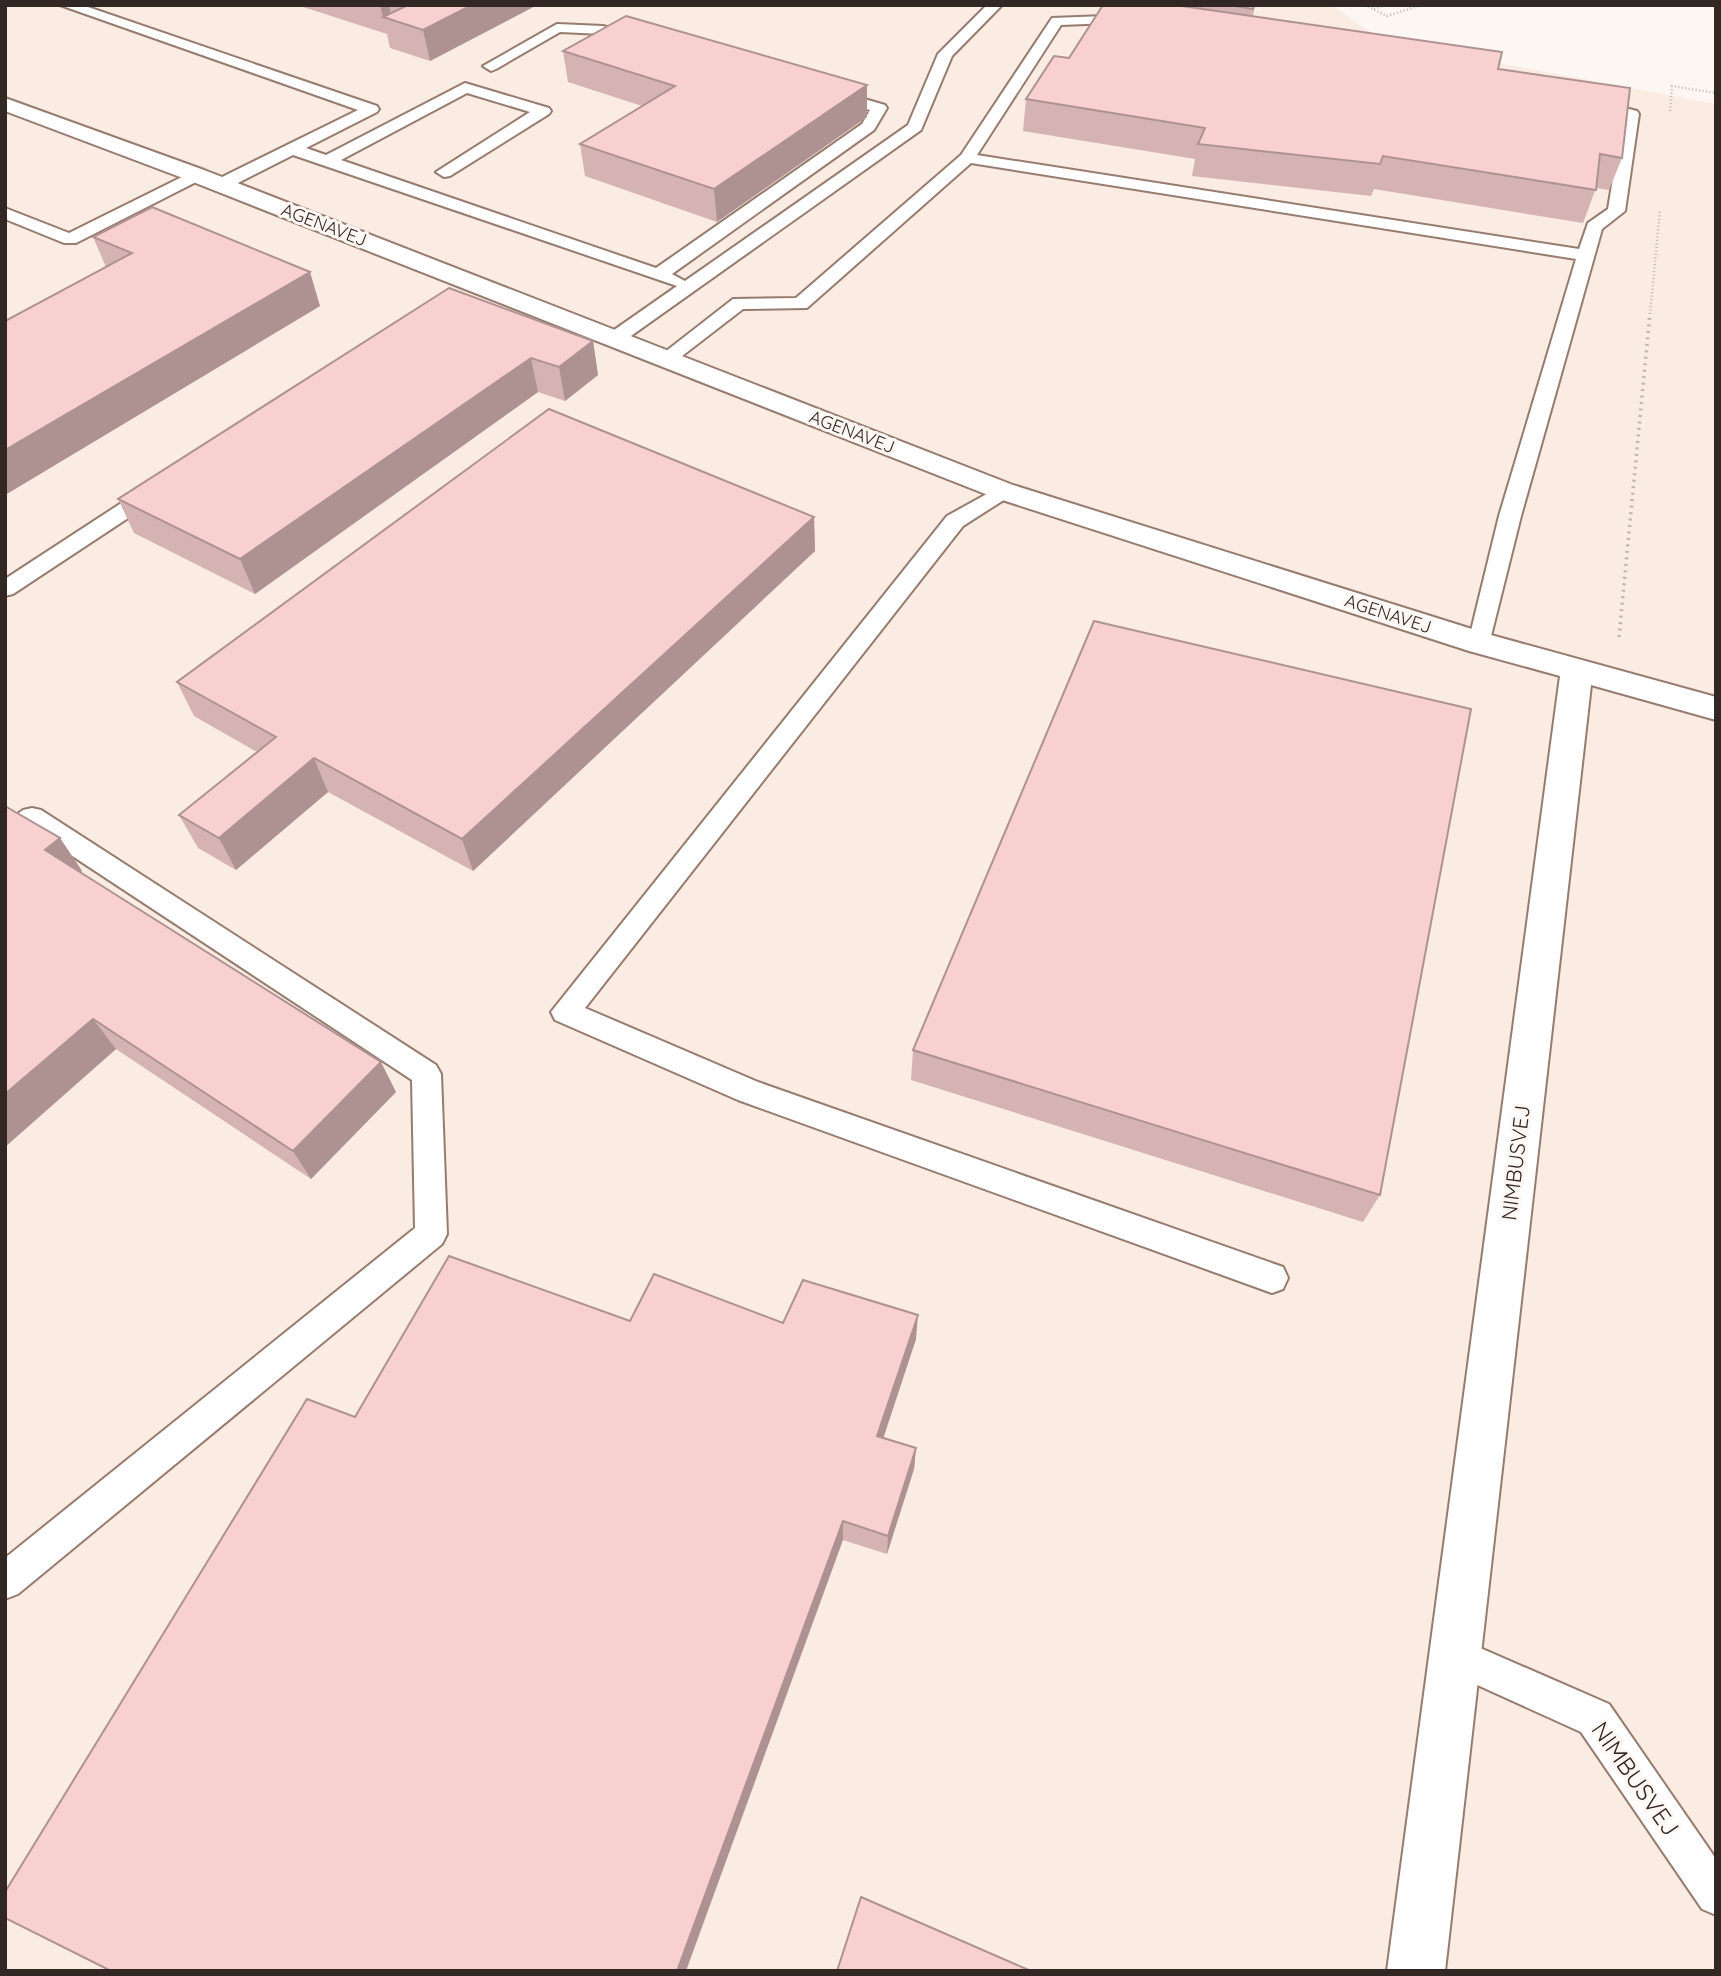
<svg xmlns="http://www.w3.org/2000/svg" width="1721" height="1976" font-family="Quicksand,sans-serif">
<style>
.built{fill:#faebe3}
.lines{fill:none;stroke-linecap:round;stroke-linejoin:round}
.service-casing{stroke:#967c6e;stroke-width:4}
.minor-casing{stroke:#967c6e;stroke-width:4}
.path-far1{stroke:#bdb6b1;stroke-width:2.5;stroke-dasharray:1 2.5;stroke-linecap:butt}
.path{stroke:#bdb6b1;stroke-width:3.5;stroke-dasharray:2 4.5;stroke-linecap:butt}
.service{fill:#fff;fill-rule:evenodd}
.minor{fill:#fff;fill-rule:evenodd}
.wall{fill:#d5b3b3}
.shaded-wall{fill:#ae9292}
.building{fill:#f8d0d0;stroke:#ae9292;stroke-width:2}
.labels{text-anchor:middle;stroke-width:6;stroke-linejoin:round;paint-order:stroke}
.far-street-label{font-size:18px;fill:#322722;stroke:#fcf7f3}
.street-label{font-size:21px;fill:#322722;stroke:#fcf7f3}
.near-street-label{font-size:24px;fill:#322722;stroke:#fcf7f3}
</style>
<rect width="100%" height="100%" fill="#fcf7f3"/>
<path class="built" d="M5 5H1332L1382 41 1716 104V1971H5Z"/>
<g class="lines">
<g class="service-casing">
<path id="service" d="M60 5H82L377 106 379 109 377 112 306 148 326 155 465 83 549 108 551 111 549 114 450 176 444 177 436 172 530 112 467 93 341 160 656 268 862 124 870 110 825 97 822 94 825 91 830 89 885 105 887 108 874 130 672 274 685 281 908 125 938 54 987 5H1002L952 56 921 130 621 343H607L605 339 607 335 677 286 293 155 226 189H214L212 185 214 181 358 110Z
M1131 15 1138 19 1136 22 1061 25 977 155 1579 249 1588 223 1608 209 1623 117 1584 107 1582 104 1590 99 1637 111 1639 114 1625 211 1602 229 1521 516 1488 648 1480 651 1472 648 1468 643 1499 516 1576 259 971 163 807 308 743 309 673 363H659L656 359 733 299 796 298 961 155 1052 18Z
M557 24 603 26 644 37 646 40 639 44 602 34 560 32 496 69 491 71 483 66Z
M196 170 202 171 204 175 202 179 76 243H64L5 219V208L69 233Z
M156 484 163 485 166 490 163 495 13 594 5 596V579L149 485Z
M1003 485 1010 486 1014 491 1010 496 963 526 585 1008 758 1082 1283 1267 1288 1278 1283 1289 1272 1293 738 1100 555 1020 551 1012 947 516Z
M32 808 41 810 436 1065 441 1074 447 1234 442 1244 18 1594 5 1599V1558L415 1228 412 1080 33 830 14 844 5 847V823L23 810Z
M1455 1637 1609 1704 1716 1859V1915L1702 1909 1581 1732 1442 1669 1436 1656 1442 1643Z"/>
</g>
<g class="minor-casing">
<path id="minor" d="M5 98 204 170 1013 485 1491 635 1716 697V720L1591 685 1445 1971H1387L1560 676 1469 651 993 497 188 180 5 111Z"/>
</g>
<path class="path-far1" d="M1365 5 1387 16 1422 5
M1374 9 1385 5
M1670 111 1672 86 1716 93
M1650 314 1660 210"/>
<path class="path" d="M1619 637 1650 313"/>
<use href="#service" class="service"/>
<use href="#minor" class="minor"/>
</g>
<path class="wall" d="M297 5H537L430 61 390 48 387 34Z
M1103 5H1255L1253 16 1498 69 1622 158 1609 190 1596 188 1583 223 1374 189 1371 196 1192 176 1195 159 1023 131 1026 99 1069 58Z
M563 51 867 85V117L717 222 585 176 580 144 642 106 568 82Z
M93 237 320 306 5 495V321L106 267Z
M449 288 593 341 598 375 565 401 538 392 255 594 134 533 118 499Z
M814 517 815 551 473 871 328 792 236 870 198 848 179 815 257 752 194 716 177 682Z
M5 806 60 838 82 871 80 872 396 1092 311 1179 116 1049 5 1147Z
M913 1050 1380 1195 1363 1222 911 1080Z
M630 1321 783 1323 916 1339 883 1438 916 1448 914 1469 887 1554 843 1540 355 1417Z"/>
<path class="shaded-wall" d="M380 5H389L392 20 383 17Z
M472 5H537L430 61 423 30Z
M867 85V117L717 222 714 189Z
M310 272 320 306 5 495V450Z
M593 341 598 375 565 401 559 367Z
M531 358 538 392 255 594 240 559Z
M814 517 815 551 473 871 462 839Z
M314 758 328 792 236 870 219 838Z
M60 838 82 871 68 883 45 850Z
M93 1019 116 1049 5 1147V1094Z
M381 1062 396 1092 311 1179 293 1151Z
M918 1315 916 1339 877 1457V1436Z
M916 1448 914 1469 887 1554 888 1536Z
M843 1521V1540L686 1971H677Z"/>
<path class="building" d="M405 5H472L423 30 383 17 406 6Z
M1103 5H1175L1502 52 1498 69 1630 88 1622 158 1600 154 1596 190 1383 156 1380 164 1198 144 1205 128 1026 99 1054 56 1069 58Z
M1229 5H1254L1253 9Z
M626 16 867 85 714 189 580 144 675 86 563 51Z
M152 207 310 272 5 450V321L132 253 93 237Z
M449 288 593 341 559 367 531 358 240 559 118 499Z
M549 409 814 517 462 839 314 758 219 838 179 815 276 737 177 682Z
M1094 621 1471 709 1380 1195 913 1050Z
M5 806 60 838 45 850 381 1062 293 1151 93 1019 5 1094Z
M449 1256 630 1321 654 1274 783 1323 803 1280 918 1315 877 1436 916 1448 888 1536 843 1521 677 1971H111L5 1918V1892L307 1399 355 1417Z
M861 1897 1031 1971H837Z"/>
<g class="labels">
<g class="far-street-label">
<text transform="translate(324 225) rotate(21)" y="6">AGENAVEJ</text>
<text transform="translate(852 432) rotate(21)" y="6">AGENAVEJ</text>
<text transform="translate(1388 614) rotate(18)" y="6">AGENAVEJ</text>
</g>
<g class="street-label">
<text transform="translate(1516 1163) rotate(-83)" y="7">NIMBUSVEJ</text>
</g>
<g class="near-street-label">
<text transform="translate(1635 1779) rotate(55)" y="8">NIMBUSVEJ</text>
</g>
</g>
<rect width="1721" height="1976" fill="none" stroke="#322722" stroke-width="14"/>
</svg>
